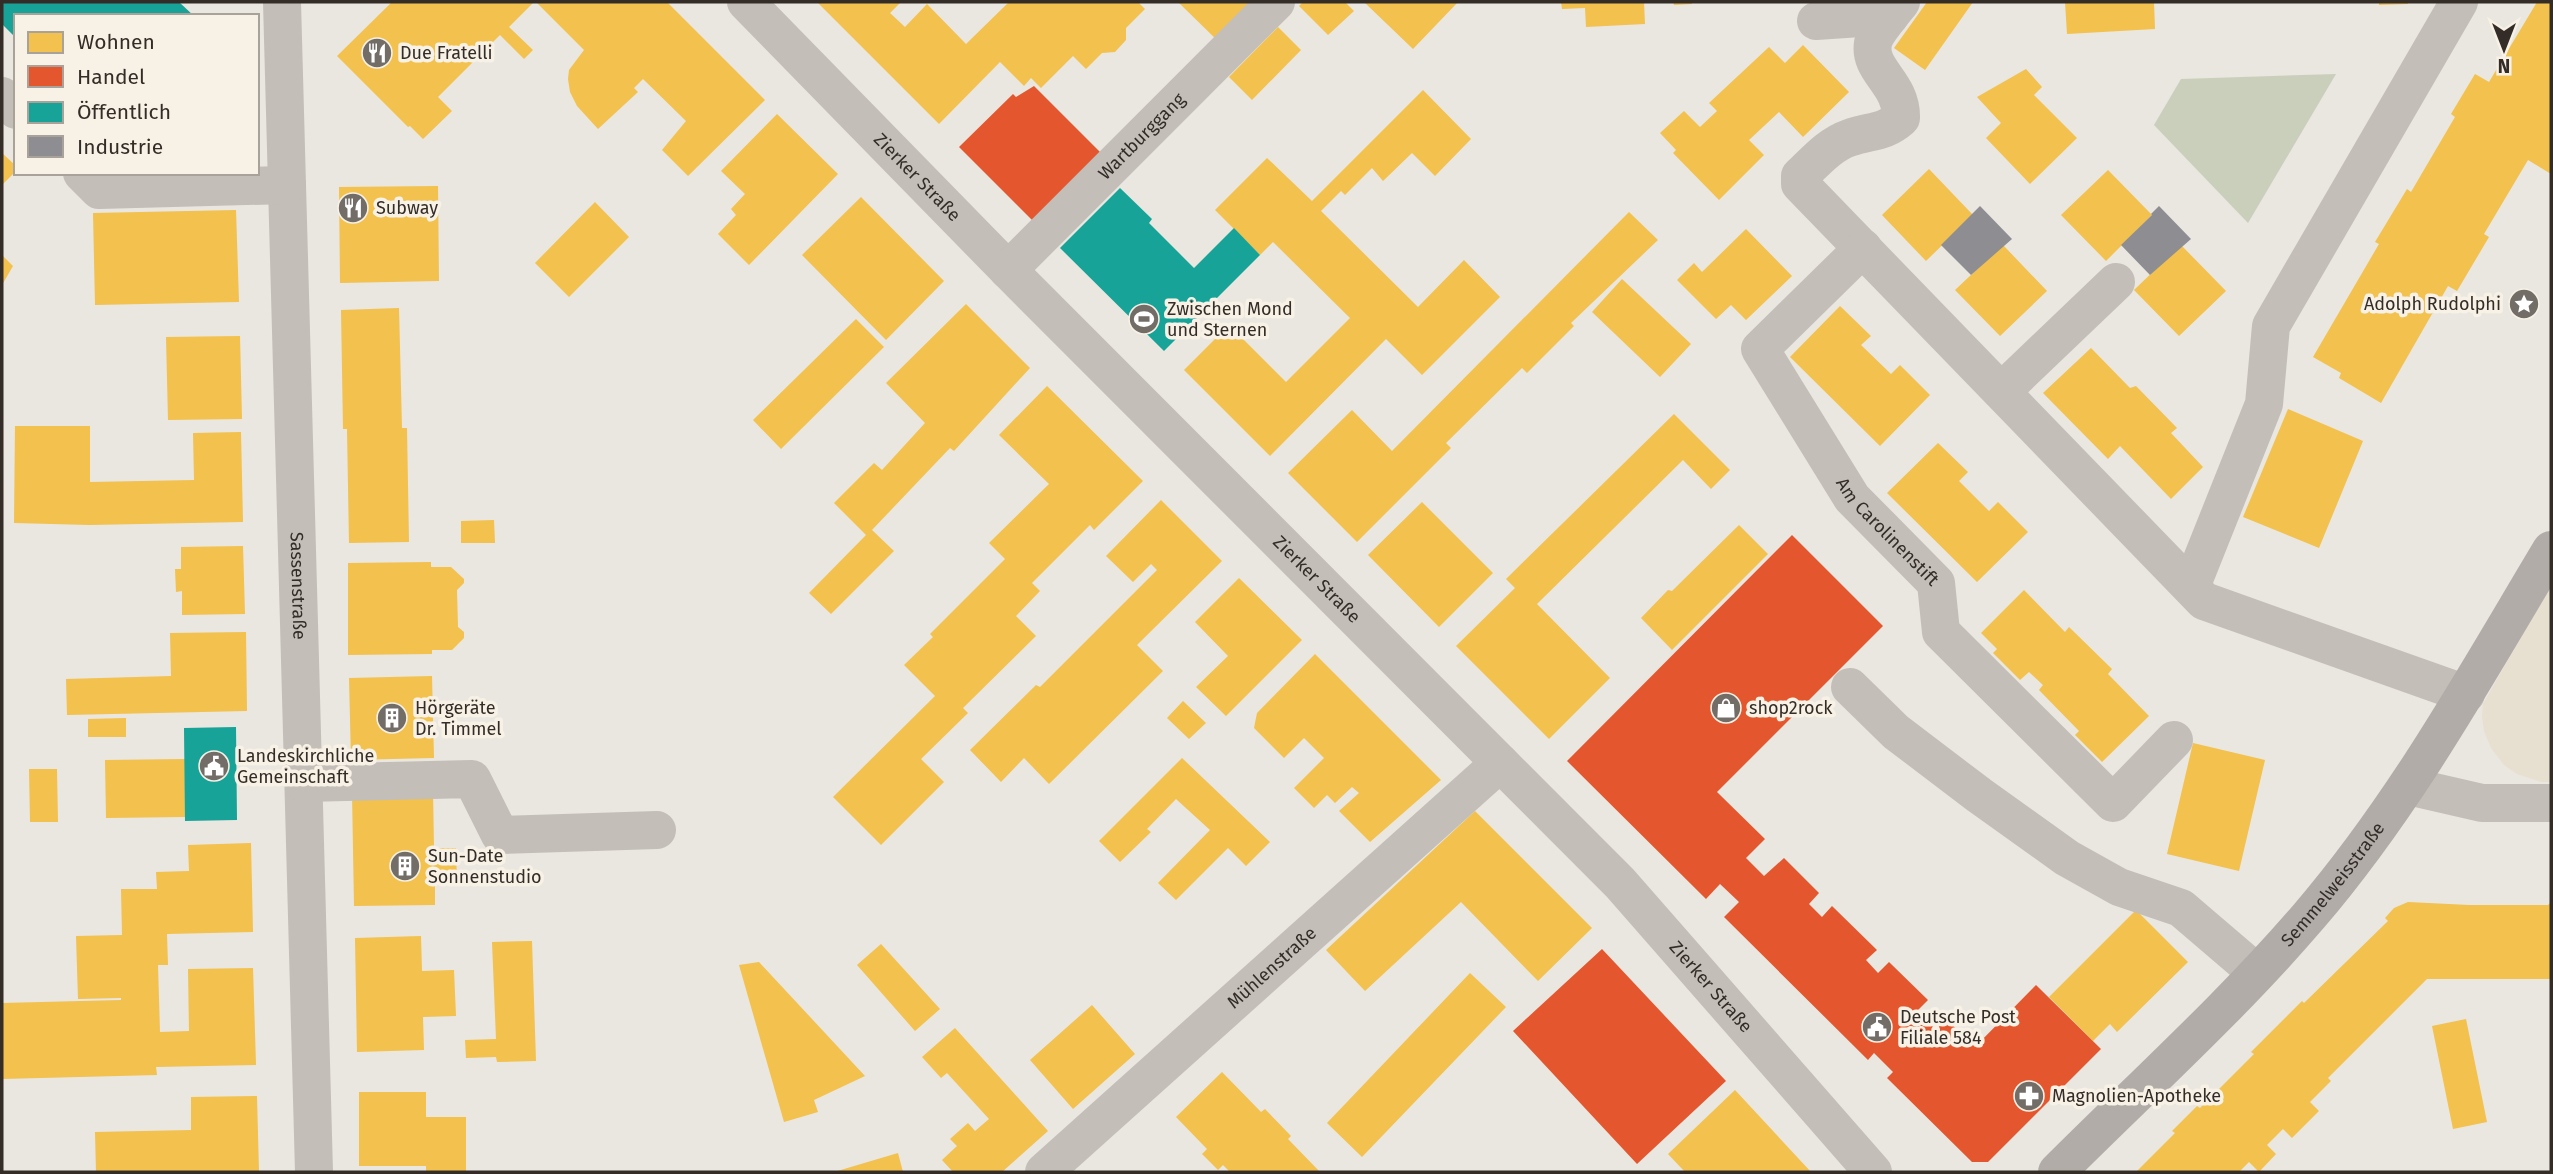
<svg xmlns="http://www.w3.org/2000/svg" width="2553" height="1174" font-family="'Fira Sans',sans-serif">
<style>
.green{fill:#cacfbb}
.plaza{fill:#e7dfd0}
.homes{fill:#f2c14e}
.shops{fill:#e4572e}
.public{fill:#17a398}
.industry{fill:#8d8d92}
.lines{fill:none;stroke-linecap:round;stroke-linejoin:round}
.minor{stroke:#c3beb8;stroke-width:38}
.major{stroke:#b1aca8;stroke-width:38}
.labels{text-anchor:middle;stroke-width:7;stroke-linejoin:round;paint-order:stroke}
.poi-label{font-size:18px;fill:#332c27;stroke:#f7f1e6;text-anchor:start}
.street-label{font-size:18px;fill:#332c27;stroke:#f7f1e6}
</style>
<rect width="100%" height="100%" fill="#eae6e0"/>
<path class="green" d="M2336 74 2248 223 2154 125 2181 79Z"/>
<path class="plaza" d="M2551 584V782H2541L2517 774 2504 765 2491 748 2484 731 2482 717 2483 704Z"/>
<path class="homes" d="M392 2H534L509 27 533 50 524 59 500 35 438 97 452 111 423 139 410 126 408 127 337 56Z
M536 2H667L765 100 688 176 662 150 686 121 643 79 634 88 638 92 598 129 577 106 570 92 568 79 569 70 584 50Z
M817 2H901L890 13 905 27 927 4 966 44 1009 2H1138L1145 9 1126 28V40L1115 52 1102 53 1086 69 1073 56 1041 88 1031 78 1024 86 1000 62 939 124Z
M1178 2H1255L1220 43Z
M1303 2H1345L1354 11 1328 35 1299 6Z
M1364 2H1458L1413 49Z
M1561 2H1644L1645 24 1586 27 1585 8 1562 9Z
M1673 2H1692V4L1674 5Z
M1927 2H1973L1925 70 1894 48Z
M2065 2H2154L2155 29 2067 34Z
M2379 2H2408V4L2379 5Z
M2537 2H2551V174L2528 160 2484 234 2489 237 2457 291 2448 286 2381 403 2339 378 2341 373 2313 357 2379 244 2375 242 2407 189 2411 192 2455 117 2451 114 2475 74 2489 82Z
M1278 27 1301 50 1252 100 1229 77Z
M1803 45 1849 92 1803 137 1779 112 1749 140 1764 155 1719 200 1673 153 1676 150 1660 133 1684 111 1700 127 1717 111 1709 103 1769 47 1785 63Z
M2026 69 2042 87 2034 95 2077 138 2030 184 1986 138 2001 123 1977 97Z
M1423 90 1471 139 1435 176 1412 153 1383 181 1372 168 1345 195 1341 191 1321 211 1418 307 1464 260 1500 297 1422 375 1386 339 1270 456 1184 370 1229 325 1286 382 1350 318 1273 242 1260 255 1215 210 1267 158 1312 201Z
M777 114 838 174 749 265 718 234 736 215 731 209 745 194 721 171Z
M2 153 16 166V171L2 185Z
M1929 169 1973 215 1926 261 1882 215Z
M2108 170 2152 215 2106 261 2061 215Z
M438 186 439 281 340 283 339 187Z
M861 197 944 281 886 340 802 255Z
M595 202 629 237 569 297 535 263Z
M236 210 239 302 95 305 93 213Z
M1629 212 1658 240 1571 323 1574 326 1527 373 1522 368 1446 443 1451 448 1357 542 1288 473 1352 410 1392 451Z
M1746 229 1792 276 1746 320 1731 305 1716 319 1677 280 1694 263 1702 272Z
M2003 245 2047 291 2000 336 1955 290Z
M2181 245 2226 291 2179 336 2134 290Z
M2 255 13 266 2 285Z
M1622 279 1691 344 1660 377 1592 312Z
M966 304 1030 368 954 451 950 448 872 530 894 551 831 614 809 593 866 535 834 503 874 463 882 470 925 423 886 383Z
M1840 306 1871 336 1861 345 1891 374 1900 365 1930 395 1880 446 1790 357Z
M399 308 402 428H407L409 542 349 543 347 429H343L341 310Z
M856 319 884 347 781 449 753 420Z
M240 336 242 419 168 420 166 337Z
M2091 348 2130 388 2136 386 2177 428 2171 433 2203 467 2171 499 2120 446 2108 459 2043 393Z
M1047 386 1143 481 1094 530 1090 525 1032 583 1040 591 1016 616 1036 636 963 708 968 713 921 759 944 782 881 845 833 797 935 696 904 665 933 637 930 634 1005 559 989 543 1049 484 999 435Z
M2288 409 2363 441 2319 548 2243 517Z
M1674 414 1730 470 1711 489 1683 460 1537 604 1610 678 1549 739 1456 646 1515 588 1506 579Z
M15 426H90V482L194 480 193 433 241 432 243 522 90 525 14 523Z
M1938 443 1968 472 1959 481 1989 511 1998 502 2028 532 1977 582 1887 493Z
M1161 500 1222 561 1137 645 1163 671 1049 784 1024 758 1001 782 970 750 1036 685 1040 687 1157 570 1151 564 1133 582 1106 556Z
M1422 502 1493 573 1439 627 1368 555Z
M494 520 495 543H461V521Z
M1739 525 1768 554 1672 650 1641 618 1668 590 1672 591Z
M243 546 245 614 182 615V591L176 592 175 569H181V547Z
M431 562V567H451L464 579V583L457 590 458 627 464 632V638L452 650H432V654L348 655V563Z
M1239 578 1302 640 1226 716 1196 687 1228 656 1195 622Z
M2024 590 2065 632 2069 627 2112 669 2108 674 2149 716 2102 762 2075 735 2079 731 2039 690 2043 685 2029 672 2020 680 1993 653 1997 649 1981 633Z
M246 632 247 711 67 715 66 679 171 676 170 633Z
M1315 654 1441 780 1370 842 1339 811 1359 793 1352 787 1335 803 1327 795 1314 808 1294 788 1324 758 1304 738 1284 758 1254 728 1257 713Z
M432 676 434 758 351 760 349 678Z
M1183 701 1206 723 1189 739 1167 718Z
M126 718V737H88V719Z
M2193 743 2265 760 2239 871 2167 854Z
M1182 758 1270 842 1246 866 1228 848 1176 900 1158 883 1210 830 1176 799 1147 829 1151 832 1120 862 1099 841Z
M185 759V817L106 818 105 760Z
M29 769H57L58 822H30Z
M433 790 434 848H456L457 884H435V905L354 906 352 792Z
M1475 811 1592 928 1538 981 1461 902 1365 991 1326 950Z
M251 843 253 932 167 934 168 965H158L160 1032 189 1031 188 969 253 968 256 1065 156 1067 157 1075 2 1079V1003L121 1000V998L78 999 76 936 122 935 121 889H157L156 872 189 871 188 845Z
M2408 902 2469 905H2548L2551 902V979H2427L2328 1078 2331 1081 2310 1102 2319 1111 2292 1138 2283 1129 2267 1145 2276 1154 2259 1172 2249 1162 2239 1172H2136L2175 1133 2172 1131 2197 1106 2200 1108 2254 1054 2251 1052 2302 1001 2304 1003 2388 921 2385 918 2394 908Z
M2136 910 2188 962 2117 1032 2110 1024 2093 1041 2049 997Z
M421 936 422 971 454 970 456 1016 423 1017 424 1050 357 1052 355 938Z
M532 941 536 1061 497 1062 496 1057 466 1058 465 1040 496 1039 492 942Z
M881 944 940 1009 915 1031 857 965Z
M759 962 865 1076 814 1100 818 1112 784 1122 739 965Z
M1470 973 1506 1007 1362 1157 1327 1123Z
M1092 1005 1135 1054 1073 1109 1030 1060Z
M2466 1019 2487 1122 2453 1129 2432 1026Z
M955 1028 1048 1131 1002 1172H953L942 1160 957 1146 950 1139 968 1123 975 1131 989 1119 947 1073 941 1078 922 1057Z
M1222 1072 1261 1112 1265 1109 1291 1136 1288 1139 1320 1172H1230L1223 1165 1218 1170 1202 1154 1207 1149 1176 1117Z
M1735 1090 1811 1172H1685L1668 1154Z
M359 1092H426V1117H466V1172H426V1166H359Z
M257 1096 259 1172H96L95 1132 191 1130V1097Z
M898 1153 903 1172H834Z"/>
<path class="shops" d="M1034 86 1106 158 1038 226 959 147 1013 94 1016 97Z
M1792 535 1883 626 1717 792 1765 839 1746 858 1764 876 1784 858 1819 893 1809 904 1822 917 1832 906 1877 950 1866 960 1878 973 1889 962 1928 1000 1917 1011 1936 1030 1946 1019 1975 1047 2036 985 2101 1049 1988 1162H1972L1887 1078 1893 1072 1874 1053 1868 1060 1724 917 1739 902 1720 884 1706 899 1567 761Z
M1602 949 1726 1081 1637 1164 1513 1031Z"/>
<path class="public" d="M2 2H179L194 16H16V38L2 24Z
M1120 188 1152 219 1149 223 1194 268 1234 228 1260 255 1164 351 1060 248Z
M236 727 237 820 185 821 184 728Z"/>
<path class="industry" d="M1980 206 2012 239 1971 275 1941 245Z
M2159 206 2191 239 2150 275 2121 245 2152 215 2151 214Z"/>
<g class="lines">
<g class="minor">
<path id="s1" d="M282 2 314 1172"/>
<path id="s2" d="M746 2 1008 270 1620 883 1873 1172"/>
<path d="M1901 2C1894 11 1875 33 1873 43 1868 71 1902 83 1901 118 1883 134 1871 130 1849 138 1829 145 1815 162 1800 176V184L2204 601 2466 694"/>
<path d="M1816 21 1890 16"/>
<path d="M2 96 16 110"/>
<path d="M82 173 99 190 287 185"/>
<path id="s3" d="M1863 248 1760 349 1852 498 1936 583 1941 632 2113 803 2174 740"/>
<path id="s4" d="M1008 270 1276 2"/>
<path d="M2002 391 2116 282"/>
<path d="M2191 587 2264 404 2271 326 2459 2"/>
<path d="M1850 687 1896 732 1979 795 2067 858 2119 887 2181 908 2257 973"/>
<path d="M304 783 472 779 500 835 657 830"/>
<path d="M2408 786 2482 803H2551"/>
<path id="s5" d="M1044 1172 1500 763"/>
</g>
<path class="major" id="s6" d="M2057 1172C2141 1088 2231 1007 2309 916 2405 804 2476 675 2551 550"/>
</g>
<defs>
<g id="restaurant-disc" transform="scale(1.575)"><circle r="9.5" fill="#736d68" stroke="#f7f1e6"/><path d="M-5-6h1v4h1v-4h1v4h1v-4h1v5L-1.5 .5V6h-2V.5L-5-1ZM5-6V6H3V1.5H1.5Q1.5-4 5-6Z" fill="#fff"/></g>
<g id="sight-disc" transform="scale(1.575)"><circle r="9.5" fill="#736d68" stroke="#f7f1e6"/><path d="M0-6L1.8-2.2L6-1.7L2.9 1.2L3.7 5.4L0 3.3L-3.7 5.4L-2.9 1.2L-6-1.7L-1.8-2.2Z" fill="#fff"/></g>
<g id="stadium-disc" transform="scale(1.575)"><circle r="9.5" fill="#736d68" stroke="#f7f1e6"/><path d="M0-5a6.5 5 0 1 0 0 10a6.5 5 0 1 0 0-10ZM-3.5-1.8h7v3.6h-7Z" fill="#fff"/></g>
<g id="shop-disc" transform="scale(1.575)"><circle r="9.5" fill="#736d68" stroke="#f7f1e6"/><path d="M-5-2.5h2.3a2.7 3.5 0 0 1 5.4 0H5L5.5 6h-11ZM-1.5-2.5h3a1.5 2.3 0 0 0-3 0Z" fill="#fff"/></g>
<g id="building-disc" transform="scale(1.575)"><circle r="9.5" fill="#736d68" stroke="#f7f1e6"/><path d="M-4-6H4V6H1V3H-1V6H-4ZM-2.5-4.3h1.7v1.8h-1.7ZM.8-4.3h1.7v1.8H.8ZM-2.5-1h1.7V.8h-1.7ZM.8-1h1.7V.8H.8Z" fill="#fff"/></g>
<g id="civic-disc" transform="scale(1.575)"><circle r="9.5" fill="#736d68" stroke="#f7f1e6"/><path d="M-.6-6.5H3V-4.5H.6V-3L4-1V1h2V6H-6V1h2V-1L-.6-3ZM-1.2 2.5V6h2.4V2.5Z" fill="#fff"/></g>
<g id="pharmacy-disc" transform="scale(1.575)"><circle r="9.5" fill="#736d68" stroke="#f7f1e6"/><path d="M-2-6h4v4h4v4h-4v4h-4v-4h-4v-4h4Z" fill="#fff"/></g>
</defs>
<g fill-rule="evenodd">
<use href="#restaurant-disc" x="377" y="53"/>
<use href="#restaurant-disc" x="353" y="208"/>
<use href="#sight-disc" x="2524" y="304"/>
<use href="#stadium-disc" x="1144" y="319"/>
<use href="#shop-disc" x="1726" y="708"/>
<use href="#building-disc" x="392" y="718"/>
<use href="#civic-disc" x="214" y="766"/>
<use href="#building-disc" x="405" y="866"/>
<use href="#civic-disc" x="1877" y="1027"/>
<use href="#pharmacy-disc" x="2029" y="1096"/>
</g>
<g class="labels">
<g class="poi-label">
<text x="400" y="59">Due Fratelli</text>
<text x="376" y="214">Subway</text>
<text x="2501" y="310" text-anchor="end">Adolph Rudolphi</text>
<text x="1167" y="315">Zwischen Mond<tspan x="1167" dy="21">und Sternen</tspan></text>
<text x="415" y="714">Hörgeräte<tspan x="415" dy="21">Dr. Timmel</tspan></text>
<text x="1749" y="714">shop2rock</text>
<text x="237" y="762">Landeskirchliche<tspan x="237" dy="21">Gemeinschaft</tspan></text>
<text x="428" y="862">Sun-Date<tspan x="428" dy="21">Sonnenstudio</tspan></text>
<text x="1900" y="1023">Deutsche Post<tspan x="1900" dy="21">Filiale 584</tspan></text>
<text x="2052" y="1102">Magnolien-Apotheke</text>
</g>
<g class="street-label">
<text dy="6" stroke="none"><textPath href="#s4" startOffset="189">Wartburggang</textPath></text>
<text dy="6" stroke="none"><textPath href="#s2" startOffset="245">Zierker Straße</textPath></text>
<text dy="6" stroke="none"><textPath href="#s3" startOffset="368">Am Carolinenstift</textPath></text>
<text dy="6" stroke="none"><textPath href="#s2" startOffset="812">Zierker Straße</textPath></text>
<text dy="6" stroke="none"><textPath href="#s1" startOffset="584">Sassenstraße</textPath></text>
<text dy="6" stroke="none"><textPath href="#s6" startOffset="399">Semmelweisstraße</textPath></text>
<text dy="6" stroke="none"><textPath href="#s5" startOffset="306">Mühlenstraße</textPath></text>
<text dy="6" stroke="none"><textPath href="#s2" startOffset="1379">Zierker Straße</textPath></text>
</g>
</g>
<rect width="2553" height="1174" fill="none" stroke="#332c27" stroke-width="7"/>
<rect x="14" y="14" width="245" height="161" fill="#f7f1e6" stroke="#a9a29a" stroke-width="2"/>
<rect x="28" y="32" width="35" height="21" fill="#f2c14e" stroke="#a9a29a" stroke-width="2"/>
<text x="77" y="49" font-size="21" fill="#332c27">Wohnen</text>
<rect x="28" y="66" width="35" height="21" fill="#e4572e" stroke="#a9a29a" stroke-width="2"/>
<text x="77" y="84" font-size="21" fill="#332c27">Handel</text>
<rect x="28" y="102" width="35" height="21" fill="#17a398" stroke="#a9a29a" stroke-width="2"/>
<text x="77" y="119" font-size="21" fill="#332c27">Öffentlich</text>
<rect x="28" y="136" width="35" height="21" fill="#8d8d92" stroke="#a9a29a" stroke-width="2"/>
<text x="77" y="154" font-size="21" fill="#332c27">Industrie</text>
<g transform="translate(2504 49) rotate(180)" stroke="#f7f1e6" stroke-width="5" paint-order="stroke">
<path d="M0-5L12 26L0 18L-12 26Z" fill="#332c27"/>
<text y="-10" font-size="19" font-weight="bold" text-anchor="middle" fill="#332c27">N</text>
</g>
</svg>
